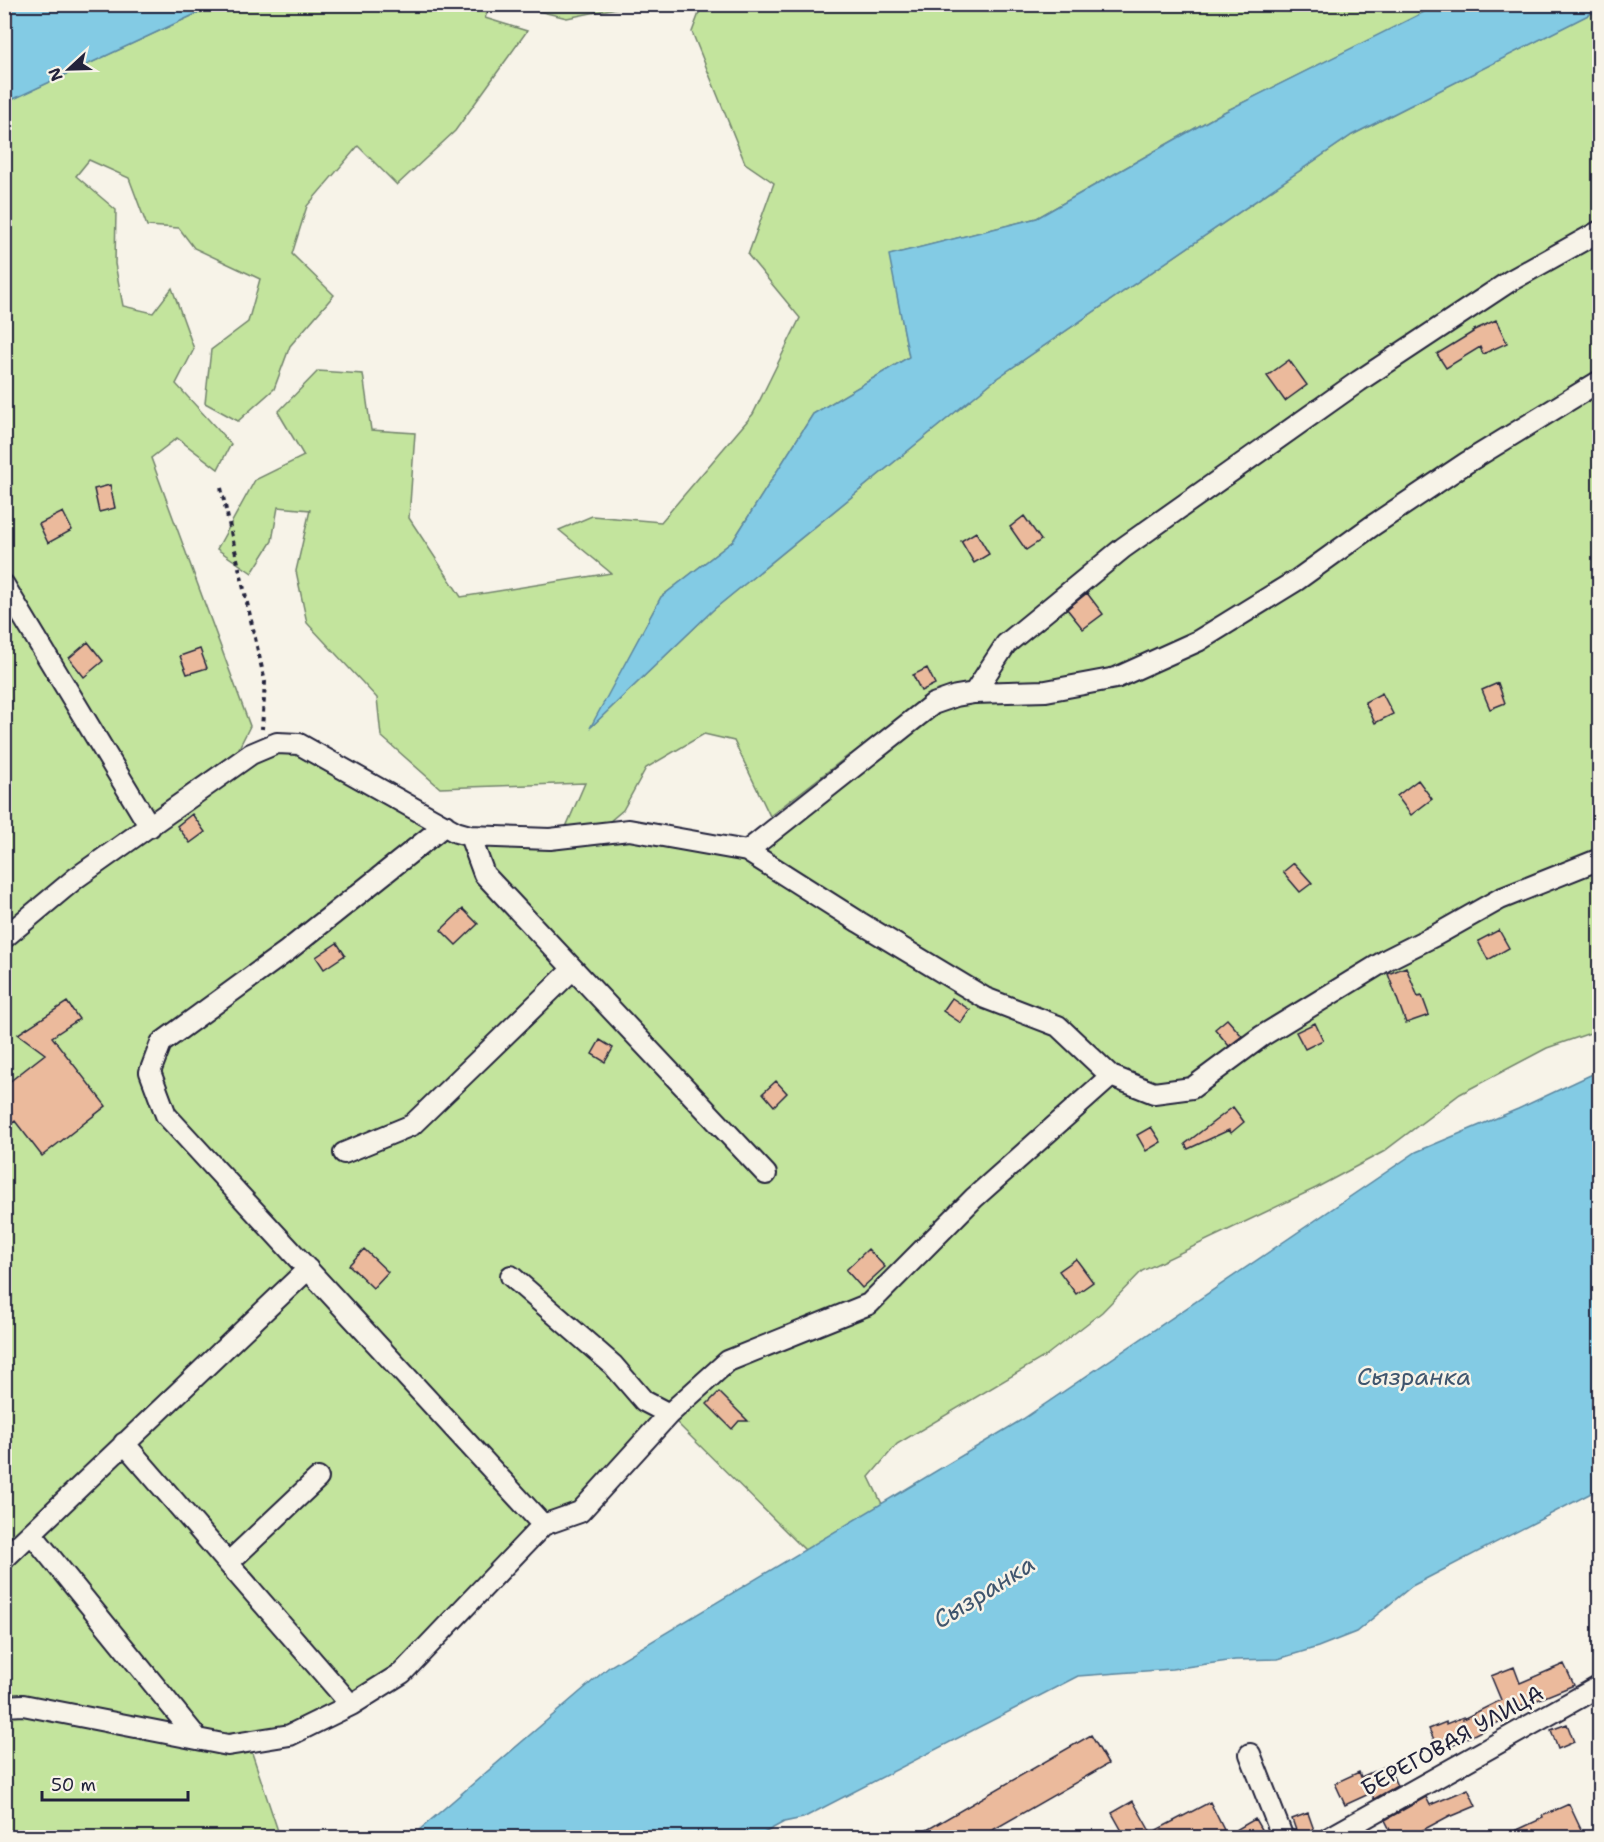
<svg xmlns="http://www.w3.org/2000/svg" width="1604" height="1842" font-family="'Shantell Sans',sans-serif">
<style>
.green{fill:#c3e49d;stroke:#72836c;stroke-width:1.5;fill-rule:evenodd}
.water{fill:#83cbe4;stroke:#5c87a0;stroke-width:1.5}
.building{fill:#ebba9c;stroke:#22223b;stroke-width:1.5}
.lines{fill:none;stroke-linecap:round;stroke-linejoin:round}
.minor-casing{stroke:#22223b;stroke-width:24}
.path{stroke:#22223b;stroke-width:4;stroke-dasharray:4.5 4.5;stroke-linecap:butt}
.minor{stroke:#f7f3e8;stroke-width:20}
.labels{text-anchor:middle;stroke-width:5;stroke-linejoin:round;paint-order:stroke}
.street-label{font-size:22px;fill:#22223b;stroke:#f7f3e8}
.water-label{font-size:24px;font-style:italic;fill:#3f556e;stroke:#f7f3e8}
</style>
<rect width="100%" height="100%" fill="#f7f3e8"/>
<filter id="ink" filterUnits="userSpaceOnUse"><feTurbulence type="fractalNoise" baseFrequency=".0167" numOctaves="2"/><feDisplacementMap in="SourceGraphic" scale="12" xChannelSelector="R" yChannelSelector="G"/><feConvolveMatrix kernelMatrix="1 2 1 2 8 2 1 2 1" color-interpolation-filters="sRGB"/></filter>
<g filter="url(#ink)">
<path class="green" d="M215 5H490L485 18 527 31 455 131 397 185 358 146 307 206 292 254 334 295 290 346 274 389 238 421 205 403 211 350 248 322 260 279 194 248 179 228 147 226 129 178 89 160 76 176 116 210 115 264 123 306 153 313 172 288 194 349 176 384 231 444 218 469 177 438 151 458 250 726 228 770 277 743 456 832 595 833 566 827 585 783 440 788 381 736 377 698 307 623 296 571 310 510 278 507 272 541 252 573 217 549 255 480 304 456 278 412 318 371 363 374 371 430 415 433 409 518 461 597 611 573 559 530 592 516 661 522 753 414 800 318 748 255 774 183 745 163 692 32 702 5H1440L1222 113 1037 218 890 255 909 357 813 414 733 541 661 597 592 726 713 610 997 378 1352 135 1599 9V1030L1547 1048 1460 1094 1383 1152 1316 1188 1142 1271 1102 1312 1044 1357 897 1444 869 1477 882 1504 805 1550 669 1415 580 1512 543 1525 402 1673 351 1705 248 1741 280 1837H5L4 103ZM704 734 734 741 770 816 849 755 854 766 747 851 596 833 623 810 646 768Z
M513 5H631L567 18Z"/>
<path class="water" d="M5 4H215V5L5 103Z
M1440 4H1599L1600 9 1352 135 997 378 713 610 590 728 661 597 733 541 813 414 909 357 889 255 1037 218 1222 113Z
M1599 1071V1489L1412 1586 1356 1632 1318 1647 1278 1659 1235 1660 1172 1669 1078 1676 803 1818 784 1822 757 1837H411L609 1667 1023 1419 1416 1152 1518 1109Z"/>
<path class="building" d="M1496 320 1507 343 1483 354 1480 347 1446 368 1437 354 1473 332 1472 331Z
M1289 360 1307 385 1285 401 1267 376Z
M110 485 115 508 99 512 94 489Z
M63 512 72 530 48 543 39 524Z
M1024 516 1041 540 1026 550 1010 527Z
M976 532 989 554 974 563 961 541Z
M1087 593 1103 614 1083 629 1067 609Z
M88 642 103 661 84 677 69 658Z
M200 649 207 668 187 674 180 656Z
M927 668 935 684 921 691 913 675Z
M1498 683 1505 703 1490 709 1482 690Z
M1382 693 1393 714 1375 723 1365 702Z
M1418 780 1432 799 1411 815 1397 796Z
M192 814 205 832 190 843 177 826Z
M1294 863 1312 883 1300 892 1283 872Z
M463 909 478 924 456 945 441 930Z
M1499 930 1509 948 1488 960 1478 941Z
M337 943 345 955 324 969 316 957Z
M1406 967 1418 997 1422 996 1429 1015 1406 1023 1388 974Z
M952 998 970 1010 961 1023 943 1011Z
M67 1002 79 1019 52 1037 106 1106 42 1156 15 1121 4 1130V1086L45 1054 18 1034Z
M1227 1019 1242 1036 1229 1046 1215 1029Z
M1315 1023 1323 1040 1305 1049 1296 1032Z
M600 1040 613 1048 605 1062 592 1054Z
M776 1081 787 1093 774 1106 763 1093Z
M1233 1107 1244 1122 1231 1133 1229 1130 1188 1149 1185 1144Z
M1151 1127 1161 1142 1146 1151 1137 1135Z
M364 1249 388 1272 373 1288 349 1265Z
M868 1249 885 1267 862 1288 846 1270Z
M1076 1259 1093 1282 1076 1294 1059 1271Z
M719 1392 748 1421H739L732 1429 707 1404Z
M1564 1664 1574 1685 1503 1714 1505 1719 1440 1752 1429 1729 1446 1722V1724L1463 1717V1719L1501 1700 1491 1676 1514 1667 1520 1683Z
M1567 1724 1574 1742 1558 1749 1551 1730Z
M1091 1735 1108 1764 979 1838H913Z
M1388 1765 1397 1786 1374 1799 1371 1793 1345 1805 1335 1783 1359 1772 1361 1777Z
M1468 1789 1476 1806 1452 1816 1451 1815 1408 1838H1394L1385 1820 1426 1797 1430 1805Z
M1133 1801 1151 1833 1210 1802 1224 1830 1209 1838H1126L1112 1813Z
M1569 1804 1585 1838H1500L1543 1818 1542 1816Z
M1308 1813 1314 1830 1298 1836 1292 1819Z
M1255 1819 1266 1838H1222Z"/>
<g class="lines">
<g class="minor-casing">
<path id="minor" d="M4 585 150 827
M974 693 1006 644 1123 548 1359 381 1510 281 1600 231
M445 825 287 951 161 1043 150 1072 166 1115 543 1525
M470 836 484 874 766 1174
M747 851 859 922 985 998 1058 1026 1111 1076 1154 1093 1192 1088 1262 1036 1388 959 1436 935 1500 899 1600 859
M4 938 76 878 251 754 277 743 299 744 456 832 470 836 550 839 629 830 747 851 933 704 956 696 974 693 1046 691 1116 678 1198 641 1297 580 1372 526 1466 463 1600 381
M344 1153 412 1125 573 969
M511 1276 613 1365 644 1401 669 1414
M124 1443 351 1705
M31 1533 198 1739
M4 1559 308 1269
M228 1563 318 1478
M4 1706 23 1705 228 1745 290 1735 351 1705 402 1673 543 1525 580 1512 669 1414 728 1361 869 1304 974 1198 1111 1076
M1250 1754 1283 1838
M1329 1838 1600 1686"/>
</g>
<path class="path" d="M221 488 265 682 262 729"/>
<use href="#minor" class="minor"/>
</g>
</g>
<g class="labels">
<g class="street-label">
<text transform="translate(1452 1740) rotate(-29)" y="8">БЕРЕГОВАЯ УЛИЦА</text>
</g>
<g class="water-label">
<text x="1414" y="1385">Сызранка</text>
<text transform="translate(984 1592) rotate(-32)" y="8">Сызранка</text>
</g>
</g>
<rect width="1604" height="1842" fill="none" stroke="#f7f3e8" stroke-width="24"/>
<rect x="12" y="12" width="1580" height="1818" fill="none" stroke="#22223b" stroke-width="2" filter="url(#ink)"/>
<g transform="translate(69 69) rotate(248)" stroke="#f7f3e8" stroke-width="4.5" paint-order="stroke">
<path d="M0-4.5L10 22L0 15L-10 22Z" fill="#22223b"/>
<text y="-9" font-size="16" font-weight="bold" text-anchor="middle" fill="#22223b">N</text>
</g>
<path d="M42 1791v9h146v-9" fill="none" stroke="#22223b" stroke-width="3"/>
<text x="51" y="1791" font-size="18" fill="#22223b" stroke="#f7f3e8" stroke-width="4.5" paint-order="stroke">50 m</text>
</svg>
